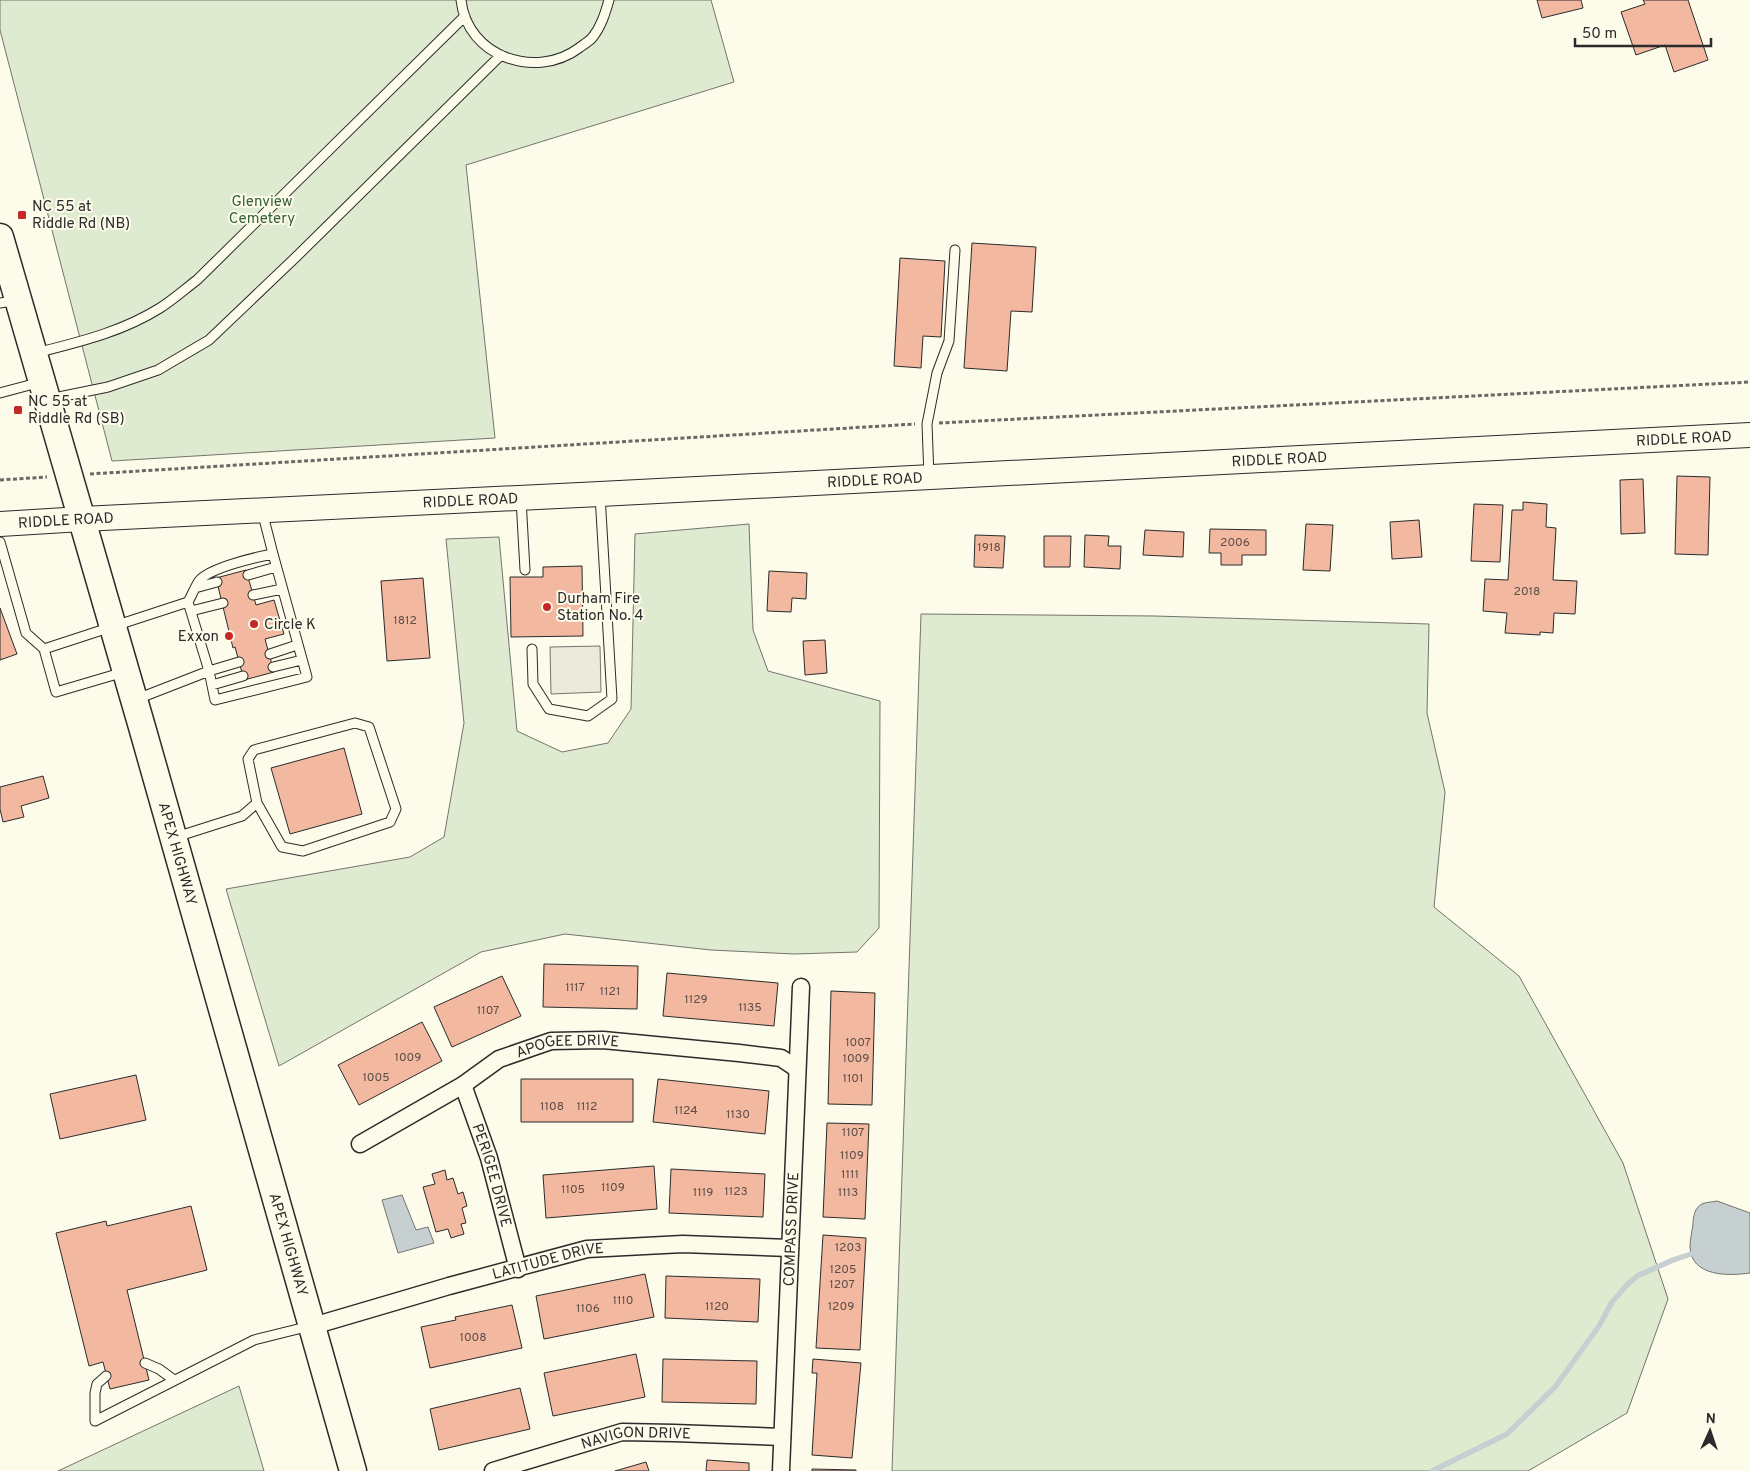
<svg xmlns="http://www.w3.org/2000/svg" width="1750" height="1471" font-family="Overpass,sans-serif">
<style>
.green{fill:#deebd1;stroke:#74746e}
.parking{fill:#eceadb;stroke:#74746e}
.water{fill:#c7d0d0;stroke:#74746e}
.lines{fill:none;stroke-linecap:round;stroke-linejoin:round}
.stream{stroke:#c7d0d0;stroke-width:5.5}
.building{fill:#f2b8a0;stroke:#2b2b2b}
.service-casing{stroke:#2b2b2b;stroke-width:11}
.minor-casing{stroke:#2b2b2b;stroke-width:19}
.secondary-casing{stroke:#2b2b2b;stroke-width:26}
.primary-casing{stroke:#2b2b2b;stroke-width:29}
.path{stroke:#6a6964;stroke-width:3;stroke-dasharray:4 2.5;stroke-linecap:butt}
.service{stroke:#fdfbea;stroke-width:9}
.minor{stroke:#fdfbea;stroke-width:16}
.secondary{stroke:#fdfbea;stroke-width:24}
.primary{stroke:#fdfbea;stroke-width:26}
.poi-dot{fill:#c62828;stroke:#fdfbea;stroke-width:2}
.labels{text-anchor:middle;stroke-width:4;stroke-linejoin:round;paint-order:stroke}
.number-label{font-size:12px;fill:#5d4e48}
.park-label{font-size:15px;fill:#34623c;stroke:#fdfbea}
.poi-label{font-size:15px;fill:#2b2b2b;stroke:#fdfbea;text-anchor:start}
.street-label{font-size:15px;fill:#2b2b2b;stroke:#fdfbea}
</style>
<rect width="100%" height="100%" fill="#fdfbea"/>
<path class="green" d="M0 0H711L734 82 466 165 495 438 112 461 0 30Z
M749 524 753 630 768 671 880 701 879 928 857 952 794 954 711 950 565 934 481 952 279 1066 226 889 410 857 444 837 464 723 446 539 499 537 517 731 562 752 608 743 631 709 635 534Z
M921 614 1155 616 1429 624 1427 713 1445 792 1434 907 1519 976 1623 1163 1668 1299 1627 1413 1528 1471H892Z
M239 1386 264 1471H58Z"/>
<path class="parking" d="M600 646 601 692 551 694 550 647Z"/>
<path class="water" d="M402 1195 416 1230 428 1227 434 1243 398 1253 382 1200Z
M1717 1201 1750 1213V1273C1729 1276 1691 1277 1690 1247 1690 1240 1692 1232 1693 1224 1693 1217 1695 1207 1702 1204 1706 1202 1713 1202 1717 1201Z"/>
<g class="lines">
<path class="stream" d="M1432 1471 1507 1434 1555 1387 1599 1326 1612 1302 1626 1286 1637 1276 1673 1260 1697 1252"/>
</g>
<path class="building" d="M1537 0H1581L1583 8 1542 18Z
M1643 0H1688L1708 60 1674 72 1665 45 1636 55 1621 12 1645 4Z
M972 243 1036 247 1032 312 1011 311 1007 371 964 368Z
M900 258 945 261 941 337 923 336 921 368 894 366Z
M1677 476 1710 477 1708 555 1675 554Z
M1643 479 1645 533 1621 534 1620 480Z
M1523 502 1547 504 1546 527 1556 528 1553 580 1577 581 1575 614 1554 613 1553 633 1540 632V635L1505 633 1507 613 1483 611 1485 579 1508 580 1512 510H1523Z
M1474 504 1503 505 1500 562 1471 561Z
M1419 520 1422 557 1392 559 1390 522Z
M1306 524 1333 525 1330 571 1303 570Z
M1210 529 1266 530V555H1242V565H1221V553H1209Z
M1145 530 1184 532 1183 557 1143 555Z
M975 535 1005 536 1003 568 974 567Z
M1085 535 1109 536 1108 546H1121L1120 569 1084 567Z
M1044 536H1071L1070 567H1044Z
M582 566 583 636 511 637 510 577H543V567Z
M246 570 256 605 274 600 284 634 265 639 274 672 244 680 235 647 233 648 216 578Z
M769 571 807 573 806 599 792 598 791 612 767 611Z
M423 578 430 658 387 661 381 581Z
M0 608 17 654 0 660Z
M825 640 827 673 805 675 803 641Z
M344 748 362 814 290 834 271 768Z
M43 776 49 798 21 806 24 817 3 822 0 809V787Z
M544 964 638 966 637 1009 543 1007Z
M667 973 778 983 774 1026 663 1016Z
M502 976 521 1016 452 1047 434 1007Z
M831 991 875 993 872 1105 828 1104Z
M422 1022 442 1061 359 1105 338 1065Z
M136 1075 146 1120 60 1139 50 1094Z
M521 1079H633V1122H521Z
M658 1079 769 1091 765 1134 653 1122Z
M827 1123 869 1124 865 1219 823 1217Z
M654 1166 657 1209 546 1218 543 1175Z
M671 1169 765 1174 763 1217 669 1213Z
M445 1170 447 1180 453 1178 458 1194 463 1192 467 1206 462 1208 466 1223 461 1224 464 1234 451 1238 448 1229 436 1232 423 1187 435 1184 432 1174Z
M191 1206 207 1270 127 1290 149 1380 110 1389 103 1362 89 1366 56 1233 106 1221 107 1226Z
M823 1235 866 1238 860 1350 816 1348Z
M645 1274 654 1317 544 1339 536 1296Z
M666 1276 760 1279 758 1322 665 1318Z
M512 1305 522 1348 430 1368 421 1327 456 1320 455 1317Z
M636 1354 645 1397 553 1416 544 1373Z
M663 1359 757 1361 756 1404 662 1402Z
M813 1359 861 1363 852 1458 812 1455 817 1373H812Z
M520 1388 530 1429 439 1450 430 1409Z
M707 1460 749 1463V1471H706Z
M646 1462 649 1471H615Z
M812 1469 856 1470V1471H812Z"/>
<g class="lines">
<g class="service-casing">
<path id="service" d="M461 0C467 57 536 80 579 48 583 45 588 42 592 38 601 27 605 14 609 0
M0 303 17 300
M36 353C79 342 122 332 160 308 173 300 185 289 197 280L465 16
M0 393 41 382
M49 399 108 387 158 370 209 340 296 257 501 55
M929 477 927 424 937 373 949 341 955 250
M521 499 525 570
M0 542 26 633 44 649
M248 575 276 567
M195 588 217 582
M253 595 282 589
M188 602C192 595 195 587 199 581 209 568 256 557 273 554L262 511
M191 611 223 603
M532 649 533 684 549 709 588 716 612 699 600 495
M270 654 297 645
M239 662 209 671 215 700 307 677 273 554
M273 667 302 660
M124 672 56 692 44 649 188 602 209 671 137 699
M212 685 243 676
M176 837 242 816 257 803 248 759 254 750 355 723 369 727 396 809 390 822 303 851 282 847 257 803
M145 1363 159 1369 174 1380
M106 1376 97 1384 95 1393V1421L254 1340 310 1326"/>
</g>
<g class="minor-casing">
<g id="minor">
<path id="s1" d="M463 1085 489 1158 518 1269"/>
<path id="s2" d="M360 1144 463 1085 499 1059 551 1041 603 1040 739 1053 781 1058 796 1068"/>
<path id="s3" d="M313 1326 449 1286 587 1249 683 1244 790 1248"/>
<path id="s4" d="M493 1471 622 1432 674 1433 782 1437"/>
<path id="s5" d="M781 1471 801 987"/>
</g>
</g>
<g class="secondary-casing">
<g id="secondary">
<path id="s6" d="M0 524 82 519 600 494 1750 435"/>
</g>
</g>
<g class="primary-casing">
<g id="primary">
<path id="s7" d="M0 237 142 727 353 1471"/>
</g>
</g>
<path class="path" d="M939 423 1750 382
M90 474 915 424
M0 480 47 477"/>
<use href="#service" class="service"/>
<use href="#minor" class="minor"/>
<use href="#secondary" class="secondary"/>
<use href="#primary" class="primary"/>
</g>
<g class="poi-dot">
<rect x="17" y="210" width="10" height="10" rx="2.5"/>
<rect x="13" y="405" width="10" height="10" rx="2.5"/>
<circle cx="547" cy="607" r="5"/>
<circle cx="254" cy="624" r="5"/>
<circle cx="229" cy="636" r="5"/>
</g>
<g class="labels">
<g class="number-label">
<text x="1235" y="546">2006</text>
<text x="989" y="551">1918</text>
<text x="1527" y="595">2018</text>
<text x="405" y="624">1812</text>
<text x="575" y="991">1117</text>
<text x="610" y="995">1121</text>
<text x="696" y="1003">1129</text>
<text x="750" y="1011">1135</text>
<text x="488" y="1014">1107</text>
<text x="858" y="1046">1007</text>
<text x="408" y="1061">1009</text>
<text x="856" y="1062">1009</text>
<text x="376" y="1081">1005</text>
<text x="853" y="1082">1101</text>
<text x="552" y="1110">1108</text>
<text x="587" y="1110">1112</text>
<text x="686" y="1114">1124</text>
<text x="738" y="1118">1130</text>
<text x="853" y="1136">1107</text>
<text x="852" y="1159">1109</text>
<text x="850" y="1178">1111</text>
<text x="613" y="1191">1109</text>
<text x="573" y="1193">1105</text>
<text x="736" y="1195">1123</text>
<text x="703" y="1196">1119</text>
<text x="848" y="1196">1113</text>
<text x="848" y="1251">1203</text>
<text x="843" y="1273">1205</text>
<text x="842" y="1288">1207</text>
<text x="623" y="1304">1110</text>
<text x="717" y="1310">1120</text>
<text x="841" y="1310">1209</text>
<text x="588" y="1312">1106</text>
<text x="473" y="1341">1008</text>
</g>
<g class="park-label">
<text x="262" y="206">Glenview<tspan x="262" dy="17">Cemetery</tspan></text>
</g>
<g class="poi-label">
<text x="32" y="211">NC 55 at<tspan x="32" dy="17">Riddle Rd (NB)</tspan></text>
<text x="28" y="406">NC 55 at<tspan x="28" dy="17">Riddle Rd (SB)</tspan></text>
<text x="557" y="603">Durham Fire<tspan x="557" dy="17">Station No. 4</tspan></text>
<text x="264" y="629">Circle K</text>
<text x="219" y="641" text-anchor="end">Exxon</text>
</g>
<g class="street-label">
<text dy="5" stroke="none"><textPath href="#s6" startOffset="1686">RIDDLE ROAD</textPath></text>
<text dy="5" stroke="none"><textPath href="#s6" startOffset="1281">RIDDLE ROAD</textPath></text>
<text dy="5" stroke="none"><textPath href="#s6" startOffset="876">RIDDLE ROAD</textPath></text>
<text dy="5" stroke="none"><textPath href="#s6" startOffset="471">RIDDLE ROAD</textPath></text>
<text dy="5" stroke="none"><textPath href="#s6" startOffset="66">RIDDLE ROAD</textPath></text>
<text dy="5" stroke="none"><textPath href="#s7" startOffset="642">APEX HIGHWAY</textPath></text>
<text dy="5" stroke="none"><textPath href="#s2" startOffset="234">APOGEE DRIVE</textPath></text>
<text dy="5" stroke="none"><textPath href="#s1" startOffset="95">PERIGEE DRIVE</textPath></text>
<text dy="5" stroke="none"><textPath href="#s5" startOffset="242">COMPASS DRIVE</textPath></text>
<text dy="5" stroke="none"><textPath href="#s7" startOffset="1048">APEX HIGHWAY</textPath></text>
<text dy="5" stroke="none"><textPath href="#s3" startOffset="244">LATITUDE DRIVE</textPath></text>
<text dy="5" stroke="none"><textPath href="#s4" startOffset="148">NAVIGON DRIVE</textPath></text>
</g>
</g>
<g transform="translate(1710 1431) rotate(3)" stroke="#fdfbea" stroke-width="4" paint-order="stroke">
<path d="M0-4L9 19L0 12L-9 19Z" fill="#2b2b2b"/>
<text y="-8" font-size="14" font-weight="bold" text-anchor="middle" fill="#2b2b2b">N</text>
</g>
<path d="M1575 38v8h136v-8" fill="none" stroke="#2b2b2b" stroke-width="2.5"/>
<text x="1582" y="38" font-size="15" fill="#2b2b2b" stroke="#fdfbea" stroke-width="4" paint-order="stroke">50 m</text>
</svg>
